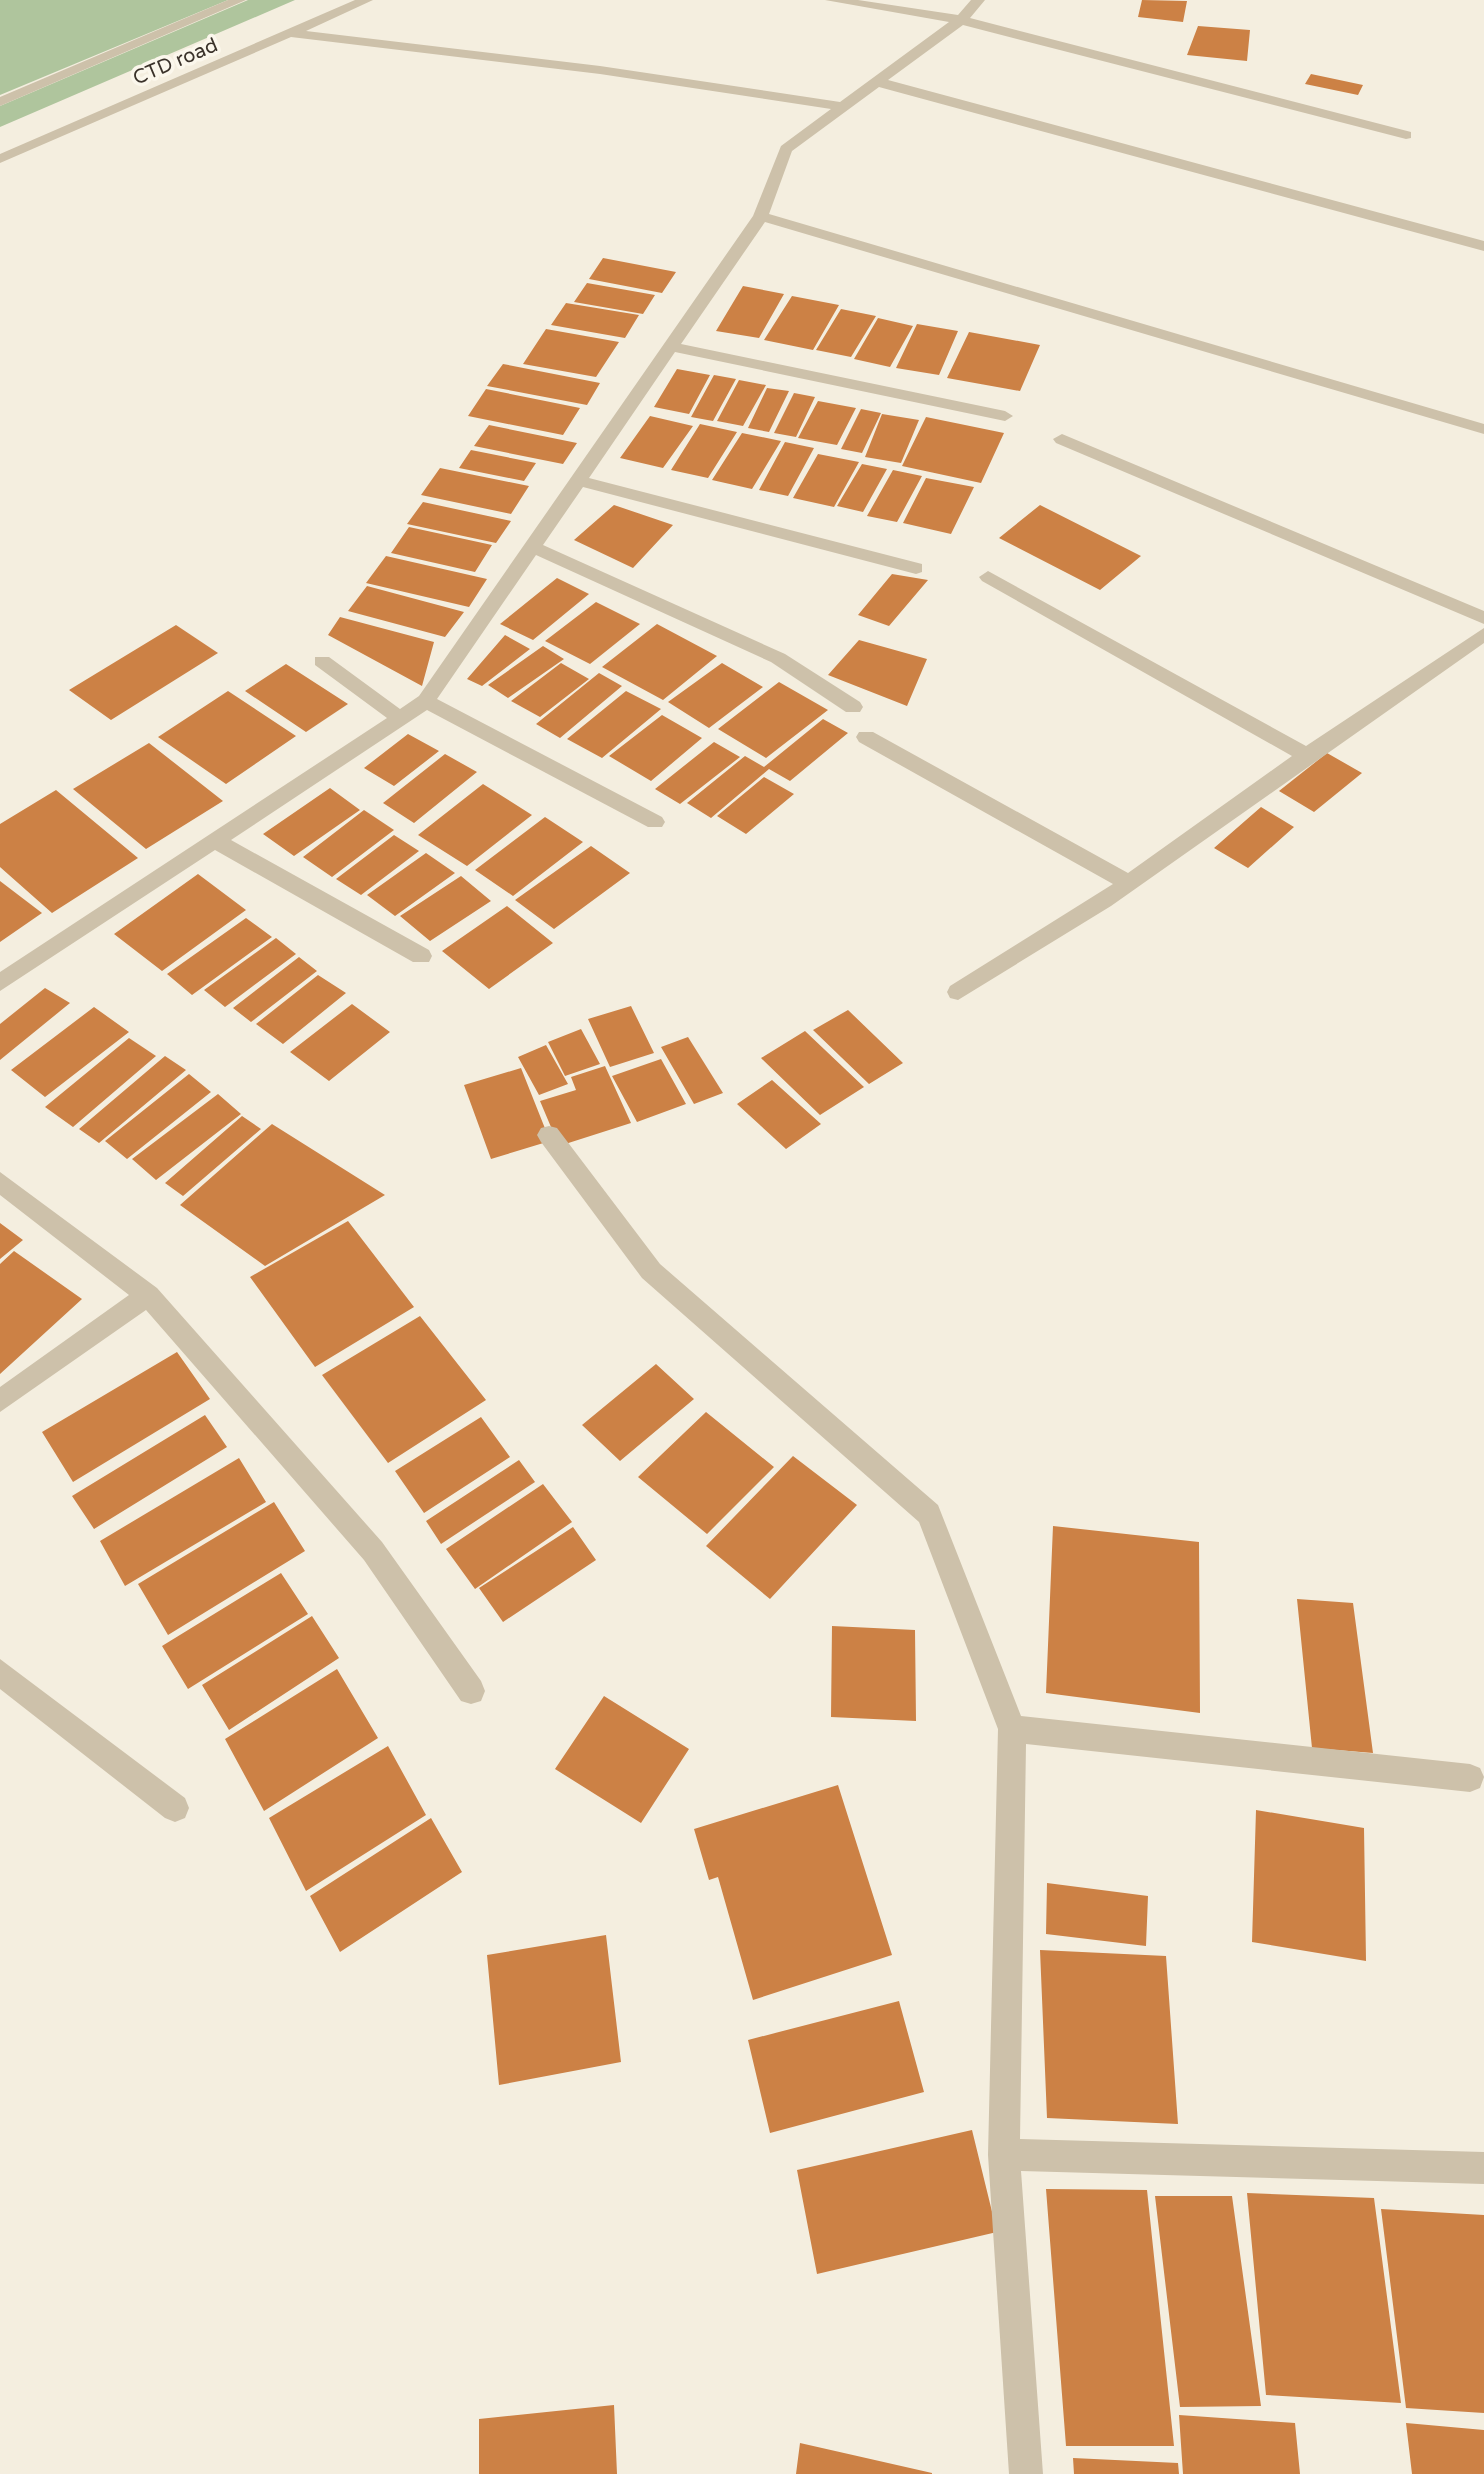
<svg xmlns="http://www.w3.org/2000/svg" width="1484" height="2474" font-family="'Varela Round',sans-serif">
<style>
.green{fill:#afc59d}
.building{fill:#cc8145}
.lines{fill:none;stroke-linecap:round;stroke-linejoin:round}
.minor{fill:#cdc1aa;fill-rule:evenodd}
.labels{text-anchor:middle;stroke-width:7;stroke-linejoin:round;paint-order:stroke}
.far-street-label{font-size:20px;fill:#3a322a;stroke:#fbf7ec}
</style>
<rect width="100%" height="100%" fill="#f4eedf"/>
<path class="green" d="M0 0H228L0 95Z
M248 0H295L0 127V106Z"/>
<path class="building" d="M1142 0 1187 1 1183 22 1138 17Z
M1198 26 1250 30 1247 61 1187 55Z
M1311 74 1363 85 1358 95 1305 84Z
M603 258 676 272 662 293 589 279Z
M587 283 655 295 643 314 574 302Z
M743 286 784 294 759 338 716 331Z
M792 296 839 305 813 350 764 340Z
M566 303 639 315 625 338 551 325Z
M841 309 876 316 851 357 816 350Z
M878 318 913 326 890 367 854 359Z
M917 324 958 331 939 375 896 368Z
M546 329 619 342 596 377 523 364Z
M969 332 1040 345 1020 391 947 378Z
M503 364 600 383 587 405 487 386Z
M677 369 710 375 689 414 654 407Z
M714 375 736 379 713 421 691 417Z
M739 380 766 385 743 426 717 421Z
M767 388 789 391 769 432 748 428Z
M486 389 580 408 563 435 468 416Z
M794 393 815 397 796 437 774 433Z
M818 401 856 408 837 445 798 438Z
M861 409 881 413 862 453 841 449Z
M882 414 919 420 901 463 865 457Z
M650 416 693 426 663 468 620 458Z
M926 417 1004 433 981 483 902 466Z
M700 424 737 432 708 478 671 470Z
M489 425 577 443 563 464 474 446Z
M742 433 781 441 752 489 712 480Z
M785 442 814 448 788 496 759 490Z
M471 450 536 463 524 481 459 468Z
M818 454 859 462 834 507 793 498Z
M862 464 887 469 863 512 837 506Z
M440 468 529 486 511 514 421 495Z
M893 470 922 476 897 522 867 516Z
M926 478 974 487 951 534 903 523Z
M423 502 511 521 496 543 407 524Z
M614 505 673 525 633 568 574 540Z
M1040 505 1141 556 1100 590 999 538Z
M409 527 492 545 475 572 391 553Z
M386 556 487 579 469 607 366 583Z
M892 574 928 580 889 626 858 615Z
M557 578 589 594 533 640 500 624Z
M367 586 464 612 445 637 348 611Z
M596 602 640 624 590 664 545 641Z
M340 617 434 642 422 686 328 635Z
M657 624 717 656 663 700 602 667Z
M176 625 218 653 111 720 69 690Z
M505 635 530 649 482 686 467 679Z
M859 640 927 659 907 706 828 675Z
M543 646 564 659 508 698 488 685Z
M561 663 589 679 540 717 511 701Z
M722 663 763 687 709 728 668 702Z
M286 664 348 704 306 732 245 691Z
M599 673 622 686 560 738 536 724Z
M779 682 828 710 766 758 718 729Z
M228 691 296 736 226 784 158 737Z
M626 691 661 709 602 758 567 739Z
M662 715 702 738 651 781 609 756Z
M823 719 848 733 790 781 769 769 711 818 687 803 745 756 764 767Z
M408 734 439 751 394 786 364 768Z
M714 742 740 757 680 804 655 789Z
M149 743 223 801 146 849 73 789Z
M1327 753 1362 773 1314 812 1279 791Z
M445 754 477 772 414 823 383 803Z
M764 777 794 794 746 834 717 816Z
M483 784 532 815 467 866 418 835Z
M330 788 360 810 294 856 263 834Z
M56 790 138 858 52 913 0 867V824Z
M1261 807 1294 827 1248 868 1214 848Z
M364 810 394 830 332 877 303 857Z
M545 817 583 842 513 896 475 870Z
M394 835 419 851 361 895 336 879Z
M591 846 630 873 554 929 515 900Z
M426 853 455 873 395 916 367 895Z
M198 874 246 910 162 971 114 934Z
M461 876 491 901 430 941 400 916Z
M0 881 42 913 0 942Z
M507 906 553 943 489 989 442 951Z
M246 918 272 937 192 995 167 974Z
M276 938 296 954 225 1007 204 990Z
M299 957 317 971 251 1022 233 1008Z
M318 975 346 993 283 1044 256 1024Z
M45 988 70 1003 0 1060V1024Z
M352 1004 390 1032 329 1081 290 1052Z
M631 1006 654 1053 610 1067 588 1019Z
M94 1007 129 1032 45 1097 11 1070Z
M848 1010 903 1063 869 1084 813 1030Z
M581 1029 600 1064 565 1076 548 1042Z
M805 1031 864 1087 820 1115 761 1058Z
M688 1037 723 1093 694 1104 661 1047Z
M129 1038 156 1056 73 1127 45 1107Z
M546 1045 568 1084 539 1095 518 1057Z
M165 1056 186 1070 99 1143 79 1129Z
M661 1059 686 1104 637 1122 612 1076Z
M605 1066 631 1123 559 1146 540 1101 576 1090 571 1077Z
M521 1068 550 1141 491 1159 464 1085Z
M189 1074 211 1092 127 1159 105 1141Z
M772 1080 821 1124 786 1149 737 1104Z
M218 1094 241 1114 156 1180 132 1159Z
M242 1116 261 1129 183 1196 165 1183Z
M272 1124 385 1195 265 1266 180 1205Z
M348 1221 414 1307 315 1367 250 1277Z
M0 1223 23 1240 0 1259Z
M14 1251 82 1299 0 1374V1264Z
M420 1316 486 1400 388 1463 322 1375Z
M177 1352 210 1399 73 1482 42 1432Z
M656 1364 694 1399 620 1461 582 1425Z
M706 1412 774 1467 707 1534 638 1477Z
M205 1415 227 1447 94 1529 72 1496Z
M481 1417 510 1457 424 1513 395 1471Z
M793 1456 857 1505 770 1599 706 1546Z
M239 1458 266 1502 125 1586 100 1541Z
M519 1460 535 1482 441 1544 426 1521Z
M543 1484 572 1522 475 1589 446 1549Z
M274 1502 305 1551 168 1635 138 1584Z
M1053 1526 1199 1542 1200 1713 1046 1693Z
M573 1527 596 1560 503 1622 479 1588Z
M281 1573 308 1614 188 1689 162 1646Z
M1297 1599 1353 1603 1373 1753 1312 1748Z
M312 1616 339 1658 229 1730 202 1685Z
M832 1626 915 1630 916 1721 831 1717Z
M337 1669 378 1738 264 1811 225 1739Z
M604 1696 689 1749 641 1823 555 1769Z
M388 1746 426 1815 306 1891 269 1818Z
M838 1785 892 1955 753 2000 718 1877 709 1880 694 1829Z
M1256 1810 1364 1828 1366 1961 1252 1942Z
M431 1818 462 1872 340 1952 310 1896Z
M1047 1883 1148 1896 1146 1946 1046 1934Z
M606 1935 621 2062 499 2085 487 1955Z
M1040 1950 1166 1956 1178 2124 1047 2118Z
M899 2001 924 2092 770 2133 748 2040Z
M972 2130 997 2232 817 2274 797 2170Z
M1046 2189 1147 2190 1174 2446H1066Z
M1247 2193 1374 2198 1401 2403 1266 2395Z
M1155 2196H1232L1261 2406 1180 2407Z
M1381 2209 1484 2215V2413L1406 2408Z
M614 2405 617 2474H479V2419Z
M1179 2415 1295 2423 1300 2474H1183Z
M1406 2423 1484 2430V2474H1412Z
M800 2443 932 2473V2474H796Z
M1073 2458 1178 2463 1179 2474H1074Z"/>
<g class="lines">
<path class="minor" d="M228 0H246L0 106V97Z
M355 0H373L306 31 600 66 840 102 949 22 825 0H858L958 15 971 0H985L970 18 1411 132V138L1406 139 963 25 888 80 1484 241V251L879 87 792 151 769 214 1484 424V434L765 222 681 344 1005 411 1013 416 1005 421 675 352 589 478 922 564V572L916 574 583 487 543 545 785 654 860 702 863 707 860 712H846L771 662 536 555 437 699 662 817 665 822 662 827H648L427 710 231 840 429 950 432 956 429 962H413L215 850 0 991V972L387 718 315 665V657H329L400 709 419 696 753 216 781 146 831 109 600 74 291 37 0 163V154Z
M1062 434 1484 611V624L1056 443 1053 439Z
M988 571 1306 746 1484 628V643L1111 906 958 1000 950 998 947 992 950 986 1113 884 859 742 856 737 859 732H873L1128 873 1292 756 982 581 979 577Z
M549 1126 557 1128 660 1264 938 1505 1021 1716 1470 1764 1480 1768 1484 1777 1480 1788 1470 1792 1026 1744 1020 2139 1484 2152V2184L1021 2171 1043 2474H1009L988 2155 998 1729 919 1522 642 1278 541 1142 537 1135 541 1128Z
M0 1172 157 1288 382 1542 481 1681 485 1691 481 1701 471 1704 461 1701 364 1560 146 1310 0 1412V1387L129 1295 0 1195Z
M0 1659 185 1798 189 1808 185 1818 175 1822 165 1818 0 1689Z"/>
</g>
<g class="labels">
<g class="far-street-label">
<text transform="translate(175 61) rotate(-23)" y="7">CTD road</text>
</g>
</g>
</svg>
